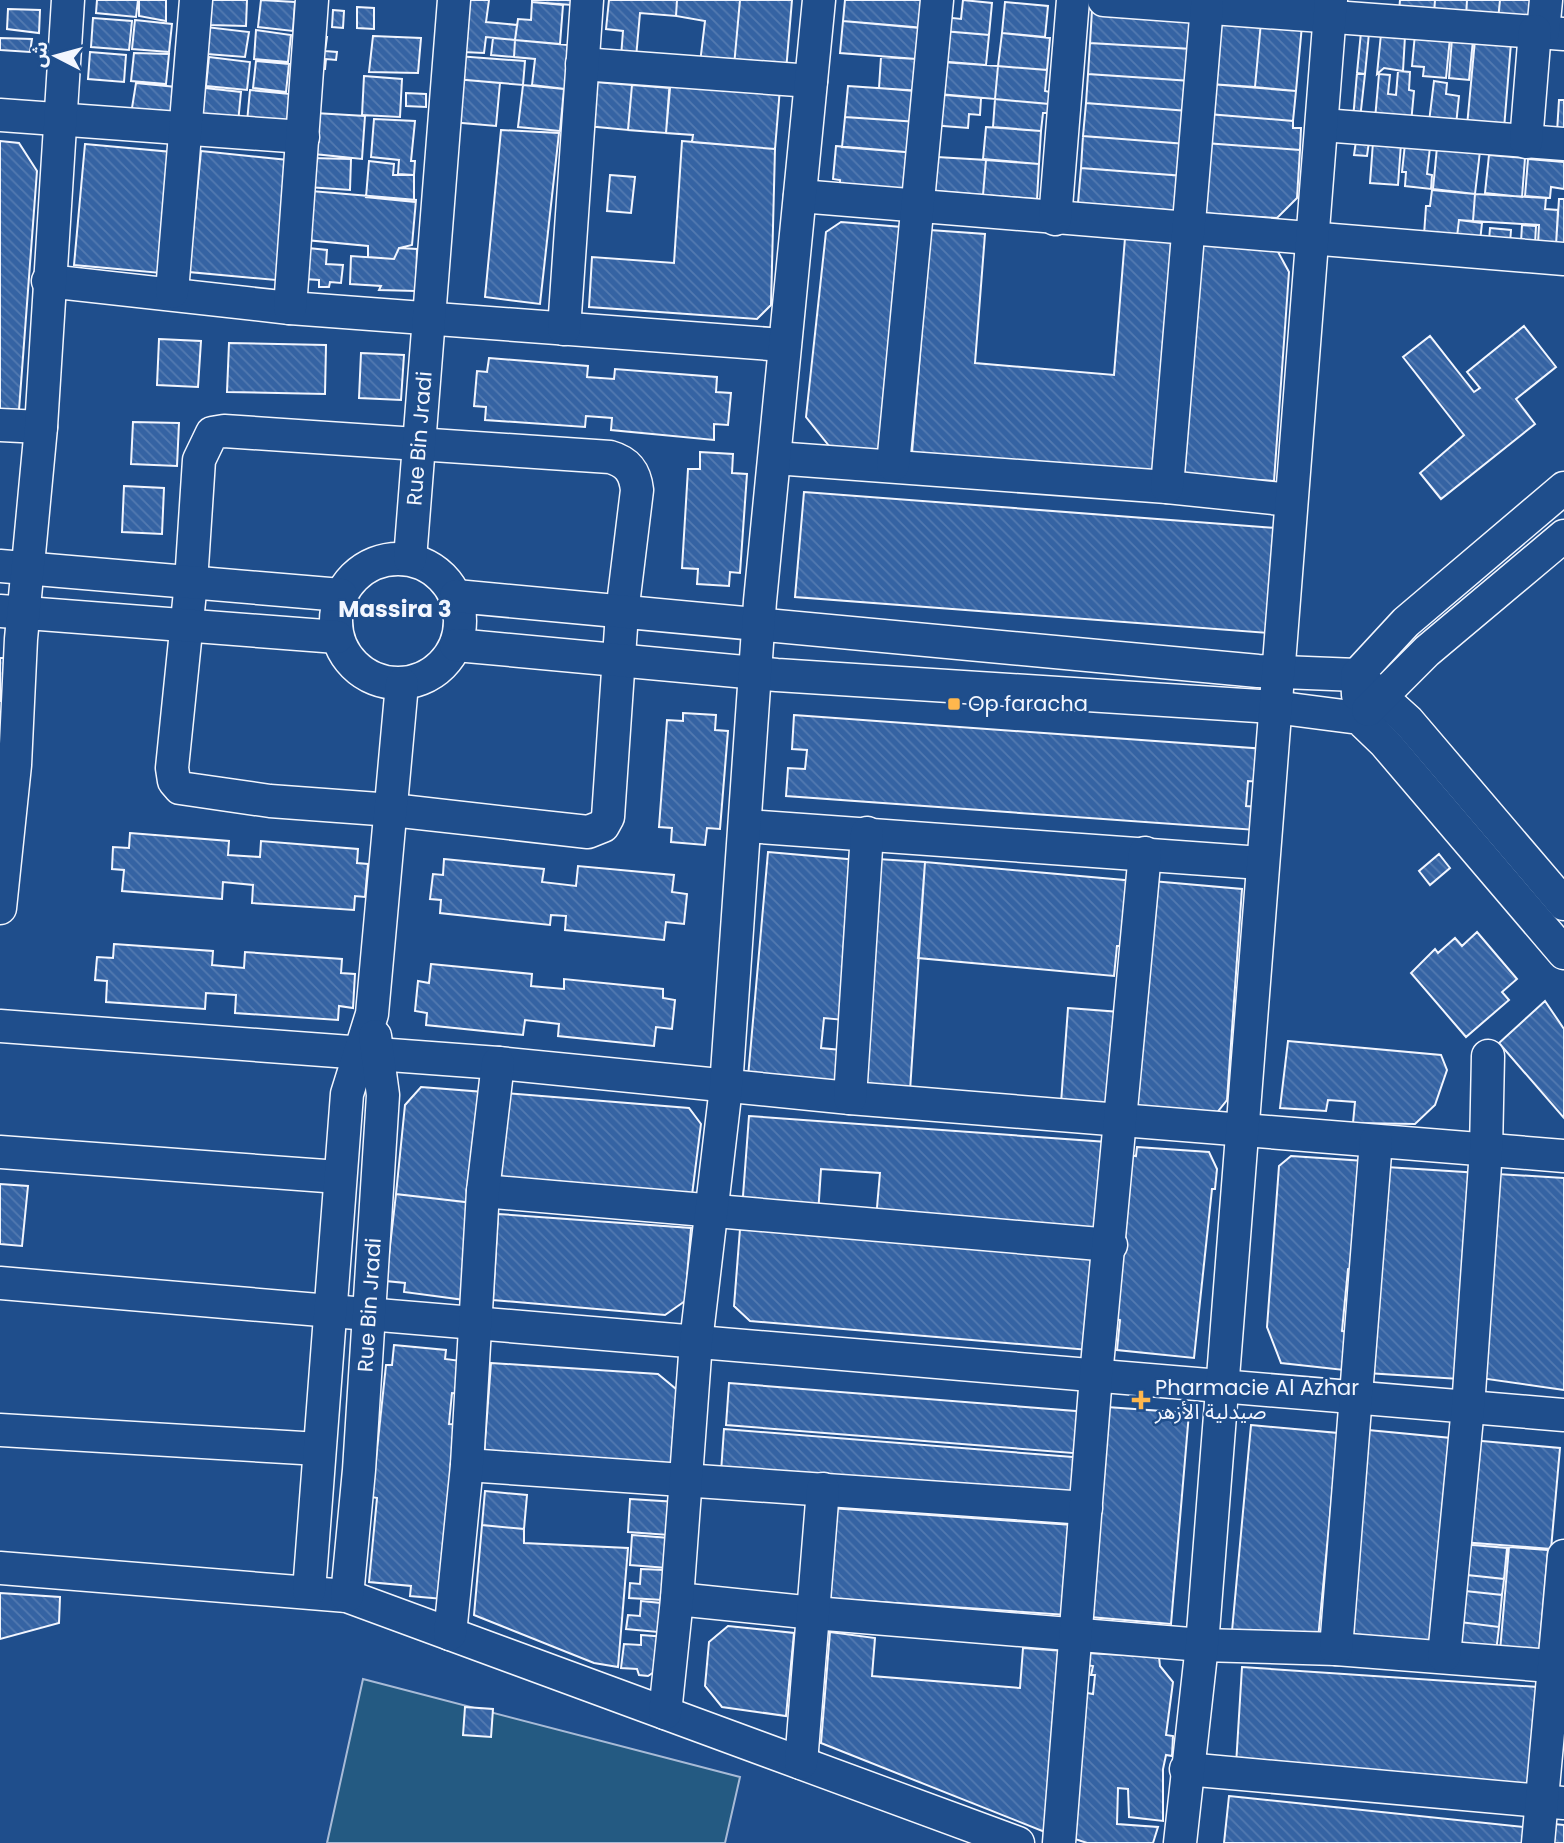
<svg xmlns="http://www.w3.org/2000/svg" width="1564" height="1843" font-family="Poppins,'Noto Sans Arabic',sans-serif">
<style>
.grass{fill:#245a82;stroke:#a8bbd7;stroke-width:2}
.building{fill:url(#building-back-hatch);stroke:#f2f6ff;stroke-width:2}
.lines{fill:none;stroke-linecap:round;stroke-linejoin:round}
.minor-casing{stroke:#f2f6ff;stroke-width:35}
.minor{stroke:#1f4e8c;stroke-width:32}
.poi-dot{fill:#ffb74d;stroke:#1f4e8c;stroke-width:2.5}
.labels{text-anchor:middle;stroke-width:5;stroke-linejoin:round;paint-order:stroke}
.street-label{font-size:21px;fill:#f2f6ff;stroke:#1f4e8c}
.poi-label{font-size:21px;fill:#f2f6ff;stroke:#1f4e8c;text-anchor:start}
.neighbourhood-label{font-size:23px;font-weight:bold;fill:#f2f6ff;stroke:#1f4e8c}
</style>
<defs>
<pattern id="building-back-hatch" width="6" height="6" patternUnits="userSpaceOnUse" patternTransform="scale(1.75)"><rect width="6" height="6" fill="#3563a3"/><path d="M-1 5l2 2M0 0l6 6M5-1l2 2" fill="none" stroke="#537ab1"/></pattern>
</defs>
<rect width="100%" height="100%" fill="#1f4e8c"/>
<path class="grass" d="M363 1679 740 1777 725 1843H327Z"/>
<path class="building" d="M97 0H138L136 17 96 13Z
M139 0H166V21L139 16Z
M211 0H247L246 26 210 25Z
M261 0 295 2 293 31 258 27Z
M468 0H489L486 22 517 25 515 40 486 37 484 53 463 52Z
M532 0H572V5L532 2Z
M609 0H677L676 16 640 13 636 58 621 57 623 31 606 29Z
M677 0H740L734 66 700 63 705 21 676 16Z
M740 0H792L786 71 734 66Z
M845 0H925V28L843 21Z
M963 0 992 3 989 35 943 31 944 17 961 19Z
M1400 0H1435L1434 14 1399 11Z
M1435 0H1467L1466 17 1434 14Z
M1467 0H1500L1498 20 1466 17Z
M1500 0H1535L1533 23 1498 20Z
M532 2 563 5 560 44 515 40 518 19 531 20Z
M1005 2 1048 6 1045 37 1002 33Z
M357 7 374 8V29L357 28Z
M8 9 40 10 39 33 7 29Z
M333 10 344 11 343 28 332 27Z
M1092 10 1194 16 1192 49 1090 43Z
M93 18 132 21 129 50 91 47Z
M1215 18 1261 22 1255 87 1210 84Z
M135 20 172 24 169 52 132 49Z
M843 21 920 28 917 59 840 53Z
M1261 22 1302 25 1296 91 1255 87Z
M206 27 249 32 245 57 207 54Z
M256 30 291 35 288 62 254 59Z
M943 31 989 35 986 65 937 61Z
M1361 32 1369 33 1365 74 1357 73Z
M1002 33 1050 38 1047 70 998 66Z
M1381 34 1405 36 1403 71 1384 68 1377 74Z
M1415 34 1450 38 1446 78 1423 76 1424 67 1412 66Z
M373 36 421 38 418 73 369 72Z
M320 37H327L325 51 337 52 336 60 326 59 325 69H318Z
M0 38 32 39 30 52 0 50Z
M493 38 515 40 514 57 491 55Z
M1452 38 1473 40 1469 80 1449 78Z
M515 40 568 45 566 69 576 70 574 90 532 85 535 59 514 57Z
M1475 40 1511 43 1504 129 1467 126Z
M1090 43 1192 49 1191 81 1088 74Z
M90 52 126 55 124 82 88 79Z
M134 53 169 54 166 84 131 81Z
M457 56 525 61 523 85 455 79Z
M209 57 250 62 247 90 206 86Z
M881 57 917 59 914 91 879 88Z
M256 61 289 64 286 92 253 88Z
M942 62 998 66 995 99 939 94Z
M998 66 1047 70 1045 91 1050 92 1049 104 995 99Z
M1398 71 1410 72 1409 90 1414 91 1411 123 1375 119 1379 74 1390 75 1388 94 1396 95Z
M1357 73 1365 74 1360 119H1353Z
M1088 74 1191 81 1188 111 1086 103Z
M364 76 402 79 400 117 362 115Z
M455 79 500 83 496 126 451 122Z
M670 79 780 88 775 149 692 142 693 135 666 133Z
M1434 81 1447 83 1446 94 1459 96 1456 125 1429 122Z
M595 82 632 85 628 130 587 126Z
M136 83 176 87 173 118 131 114Z
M1210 84 1296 91 1293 121 1208 114Z
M523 85 564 89 560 131 518 127Z
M632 85 670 88 666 133 628 130Z
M848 86 921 91 918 122 845 117Z
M205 88 241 92 238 123 202 119Z
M250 90 290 94 287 127 247 122Z
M406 93 426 94V107L406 106Z
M933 94 981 98 980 115 969 114 968 128 931 125Z
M995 99 1049 104 1048 113H1043L1041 131 993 127Z
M1559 100H1564V132H1557Z
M1086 103 1188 111 1186 144 1083 136Z
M315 113 365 116 362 159 314 154Z
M1208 114 1293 121V128H1301L1300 150 1205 143Z
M845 117 918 122 916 153 842 147Z
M374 119 415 121 411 161H415L414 175 398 174 399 160 371 157Z
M986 127 1041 131 1039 164 983 159Z
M501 130 559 133 540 304 485 297Z
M1083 136 1186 144 1184 176 1081 168Z
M0 141 19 143 37 171 19 410 0 409Z
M682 141 775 149 771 305 757 319 589 307 592 257 674 263Z
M1356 141 1369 142 1367 156 1354 155Z
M1373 142 1401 144 1398 185 1370 183Z
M1205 143 1300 150 1297 198 1277 218 1200 213Z
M85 144 172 152 161 273 74 265Z
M1405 144 1430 147 1427 174 1432 175 1431 189 1405 186 1406 172H1402Z
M836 146 916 153 914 191 840 184V180L833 179Z
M1437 147 1480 151 1475 194 1433 189Z
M201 151 288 160 276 280 189 272Z
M1489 155 1525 158 1522 197 1485 193Z
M937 157 986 160 983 195 934 191Z
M310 158 351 159 350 190 308 187Z
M1528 159 1564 162V189L1551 187 1550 198 1525 196Z
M986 160 1039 164 1037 199 983 195Z
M369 161 394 164 393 175H414V202L366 197Z
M1081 168 1184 176 1182 211 1078 203Z
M610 175 635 177 631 213 607 211Z
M1432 190 1475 194 1473 221 1459 220 1457 237 1424 235 1426 206H1430Z
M311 191 416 200 412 245 399 248 394 259 368 257V246L306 240Z
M1475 194 1546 198 1545 209 1558 210 1556 245 1538 244 1539 225 1473 221Z
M1559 199H1564V245H1556Z
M1459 220 1482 223 1480 241 1457 237Z
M841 222 902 227 883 451 830 447 806 417 826 232Z
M1522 225 1536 226 1535 244 1521 242Z
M1490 228 1511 230 1510 243 1489 241Z
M930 230 985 234 975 363 1114 375 1125 238 1174 241 1155 472 912 453Z
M1198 245 1277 250 1289 272 1274 481 1183 475Z
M308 248 327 250 326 264 343 265 341 283 330 282 329 287H319V280L305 279Z
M399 248 417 249 416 291 379 290 381 286 350 284 351 256 394 259Z
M1524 326 1556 367 1516 399 1535 424 1441 499 1420 473 1464 435 1403 357 1430 336 1474 392 1480 388 1467 372Z
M159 339 201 341 198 387 157 385Z
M229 343 326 345 325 394 227 392Z
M361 353 404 355 401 400 359 398Z
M489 358 588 366 587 377 614 379 615 369 717 377 716 392 731 393 728 425 714 424V440L611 430 612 418 586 416 585 427 485 420 486 407 474 406 477 371 487 372Z
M133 422 179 423 177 466 131 464Z
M700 452 733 454 732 473 747 474 740 573 730 572 729 586 697 584 698 569 682 568 688 469H700Z
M124 486 164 488 162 534 122 532Z
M804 492 1276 528 1268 633 795 597Z
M0 658H11L7 701H0Z
M683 713 716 715 715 730 728 731 720 829 707 828 705 845 671 842 672 828 659 827 667 720 683 721Z
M794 715 1266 749 1263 782 1248 781 1246 806 1258 807 1256 830 786 796 788 768 805 769 807 750 792 749Z
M130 833 229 841 228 855 260 857 261 841 358 849 357 863 368 864 365 897 355 896 354 910 252 903 253 885 223 882 222 899 122 891 124 870 112 869 113 847 129 848Z
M768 852 858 860 852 924H845L843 956H849L844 1020 824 1018 821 1048 841 1050 838 1085 748 1077Z
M1439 854 1450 868 1430 885 1419 871Z
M444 859 544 869 542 882 576 886 578 866 674 875 672 892 687 894 684 924 666 922 664 940 565 930 566 916 551 915 550 925 440 913 441 900 430 899 433 874 443 875Z
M877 859 925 862 910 1091 862 1088Z
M925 862 1135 881 1124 946H1117L1114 976 918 958Z
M1152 881 1242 889 1227 1100 1215 1115 1133 1107Z
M1477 932 1517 979 1502 992 1509 1000 1466 1037 1411 973 1435 949 1438 953 1455 938 1462 946Z
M114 944 213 951 212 965 244 968 245 952 342 959 341 973 355 974 353 1008 339 1006 338 1020 235 1013 236 995 206 993 205 1009 106 1002 107 981 95 980 97 957 113 958Z
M431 964 532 974 531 986 564 989V979L663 989V998L675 1000 672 1029 656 1027 654 1046 558 1036 559 1024 525 1020 523 1035 426 1025 427 1013 415 1011 418 981 429 983Z
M1545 1001 1564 1029V1118L1499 1043Z
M1068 1008 1120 1012 1113 1108 1061 1103Z
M1288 1041 1441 1055 1447 1070 1435 1105 1415 1124 1353 1123 1355 1102 1328 1100 1326 1111 1280 1108Z
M421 1087 484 1092 473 1203 396 1194 405 1105Z
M505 1093 689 1108 701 1124 691 1203 497 1186Z
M749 1116 1107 1142 1100 1235 876 1219 880 1173 821 1169 818 1215 742 1209Z
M1137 1147 1209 1152 1217 1169 1215 1189H1212L1194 1358 1117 1350 1120 1320 1112 1319 1129 1155 1136 1156Z
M1291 1156 1365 1161 1358 1267 1348 1269 1342 1331 1354 1333 1344 1370 1281 1363 1267 1327 1279 1166Z
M1386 1167 1480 1173 1459 1379 1367 1373Z
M1497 1174 1564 1178V1390L1480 1378Z
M0 1184 28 1186 22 1246 0 1244Z
M396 1194 473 1203 465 1300 404 1292 405 1283 386 1281Z
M498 1214 691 1228 685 1301 665 1315 493 1300Z
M740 1229 1097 1256 1089 1350 750 1321 734 1306Z
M394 1345 446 1350 445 1359 469 1362 465 1394 452 1393 449 1424 465 1425 443 1599 410 1596 411 1586 369 1582 377 1498 372 1497 386 1365H392Z
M491 1363 658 1374 682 1394 676 1472 484 1455Z
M729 1383 1088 1412 1085 1454 726 1425Z
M1107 1407 1189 1413 1171 1624 1090 1617Z
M1251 1425 1338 1433 1318 1639 1232 1631Z
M724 1429 1085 1458 1082 1501 721 1472Z
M1368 1430 1451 1438 1430 1648 1347 1640Z
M1471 1440 1560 1448 1551 1549 1462 1542Z
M485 1491 527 1495 524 1529 482 1525Z
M630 1499 677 1502 669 1535 628 1532Z
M830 1508 1073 1525 1067 1615 823 1598Z
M482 1525 524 1529V1543L628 1548 618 1667 594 1663 474 1615Z
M632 1535 669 1538 667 1568 630 1565Z
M1461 1544 1507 1548 1504 1579 1458 1574Z
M1509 1547 1548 1550 1539 1654 1500 1651Z
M641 1569 664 1570 663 1600 629 1598 630 1583 640 1584Z
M1458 1574 1504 1579 1502 1595 1456 1590Z
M1456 1590 1502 1595 1499 1627 1452 1621Z
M0 1593 60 1597 59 1623 0 1639Z
M641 1601 661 1603 658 1632 626 1629 628 1615 640 1616Z
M1452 1621 1499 1627 1496 1652 1450 1647Z
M728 1626 794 1633 786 1716 722 1707 705 1686 709 1642Z
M830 1632 875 1638 872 1676 1020 1688 1023 1648 1065 1651 1050 1834 821 1743Z
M641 1635 667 1637 663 1666 648 1676 639 1675 637 1669 621 1668 624 1644 641 1645Z
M1087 1653 1159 1657 1160 1666 1173 1682 1166 1735 1173 1736 1172 1756 1166 1755 1163 1769V1821L1129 1817 1128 1789 1118 1788 1117 1824 1158 1827 1153 1843H1087L1075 1839 1082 1692 1093 1694 1095 1675H1091L1093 1666 1086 1665Z
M1242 1667 1538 1687 1531 1789 1236 1765Z
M465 1707 493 1709 491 1737 463 1735Z
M1229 1796 1532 1828 1530 1843H1224Z
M1554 1824 1564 1825V1843H1552Z"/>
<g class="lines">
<g class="minor-casing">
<g id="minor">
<path d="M1104 0 1564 34"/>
<path d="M1543 32 1546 0"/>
<path d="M582 64 811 81"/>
<path d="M0 115 303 137"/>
<path d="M1323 125 1564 144"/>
<path d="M1526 142 1535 31"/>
<path d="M800 196 1564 259"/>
<path d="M1055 219 1073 0"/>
<path d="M48 281 290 308 783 345"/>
<path d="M172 292 196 0"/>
<path d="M290 308 312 0"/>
<path d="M564 329 587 0"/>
<path d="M0 425 41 427"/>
<path d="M224 431 610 457C628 462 635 472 637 490L622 613 608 817 603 826 588 832 392 810 270 801 180 788 174 781 172 768 191 582 199 460 212 433Z"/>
<path d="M775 458 1167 487 1291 500"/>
<path d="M893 465 937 0"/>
<path d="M1167 487 1207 6"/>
<circle cx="398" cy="621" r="62"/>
<path id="s1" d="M410 559 454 0"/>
<path d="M0 566 341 595"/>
<path d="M456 596 1258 671 1357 675 1408 721 1564 904"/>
<path d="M0 611 337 637"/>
<path d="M456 645 777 675 1274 707 1359 718 1385 743 1564 953"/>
<path d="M1358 695 1357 675 1406 622 1564 488"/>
<path d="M1368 710 1427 651 1564 536"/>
<path d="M746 826 1261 863"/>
<path d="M0 908 15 765 21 639 41 427 68 0"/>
<path d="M0 1026 498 1063 850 1098 1564 1156"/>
<path d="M850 1098 867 833"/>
<path d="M0 1152 339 1177"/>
<path d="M483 1191 1111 1245"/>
<path d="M0 1283 1564 1415"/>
<path d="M0 1430 319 1449"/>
<path d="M467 1465 1086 1508"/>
<path d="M0 1568 347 1596 1018 1843"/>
<path d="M309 1591 347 1094 372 1014 402 684"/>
<path id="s2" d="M347 1596 359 1470 383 1095 375 1036"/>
<path d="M677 1599 814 1613 1202 1645 1336 1649 1564 1667"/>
<path d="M450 1634 467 1465 483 1191 498 1063"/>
<path d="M1336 1649 1376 1141"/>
<path d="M1444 1656 1468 1407 1486 1150 1488 1056"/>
<path d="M665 1713 677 1599 696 1342 726 1087 760 601 819 0"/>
<path d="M801 1763 823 1489"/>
<path d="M1186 1769 1564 1803"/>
<path d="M1059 1843 1096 1376 1145 853"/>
<path d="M1180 1843 1202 1645 1331 0"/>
<path d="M1538 1843 1564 1556"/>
</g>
</g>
<use href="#minor" class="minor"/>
</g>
<g class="poi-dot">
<rect x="947" y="697" width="14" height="14" rx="3.5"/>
<path d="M1137.5 1389.5h7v7h7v7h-7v7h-7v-7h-7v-7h7z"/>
</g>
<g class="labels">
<g class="street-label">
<text dy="7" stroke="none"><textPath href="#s1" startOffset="121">Rue Bin Jradi</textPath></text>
<text dy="7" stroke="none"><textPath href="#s2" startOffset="292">Rue Bin Jradi</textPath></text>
</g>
<g class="poi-label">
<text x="968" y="711">Op faracha</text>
<text x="1155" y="1395">Pharmacie Al Azhar<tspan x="1155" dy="24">صيدلية الأزهر</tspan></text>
</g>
<g class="neighbourhood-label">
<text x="395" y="617">Massira 3</text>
</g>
</g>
<g transform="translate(56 56) rotate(276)" stroke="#1f4e8c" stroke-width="5" paint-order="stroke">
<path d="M0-5L12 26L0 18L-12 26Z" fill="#f2f6ff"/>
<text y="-10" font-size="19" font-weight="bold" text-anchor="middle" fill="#f2f6ff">ش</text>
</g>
</svg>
